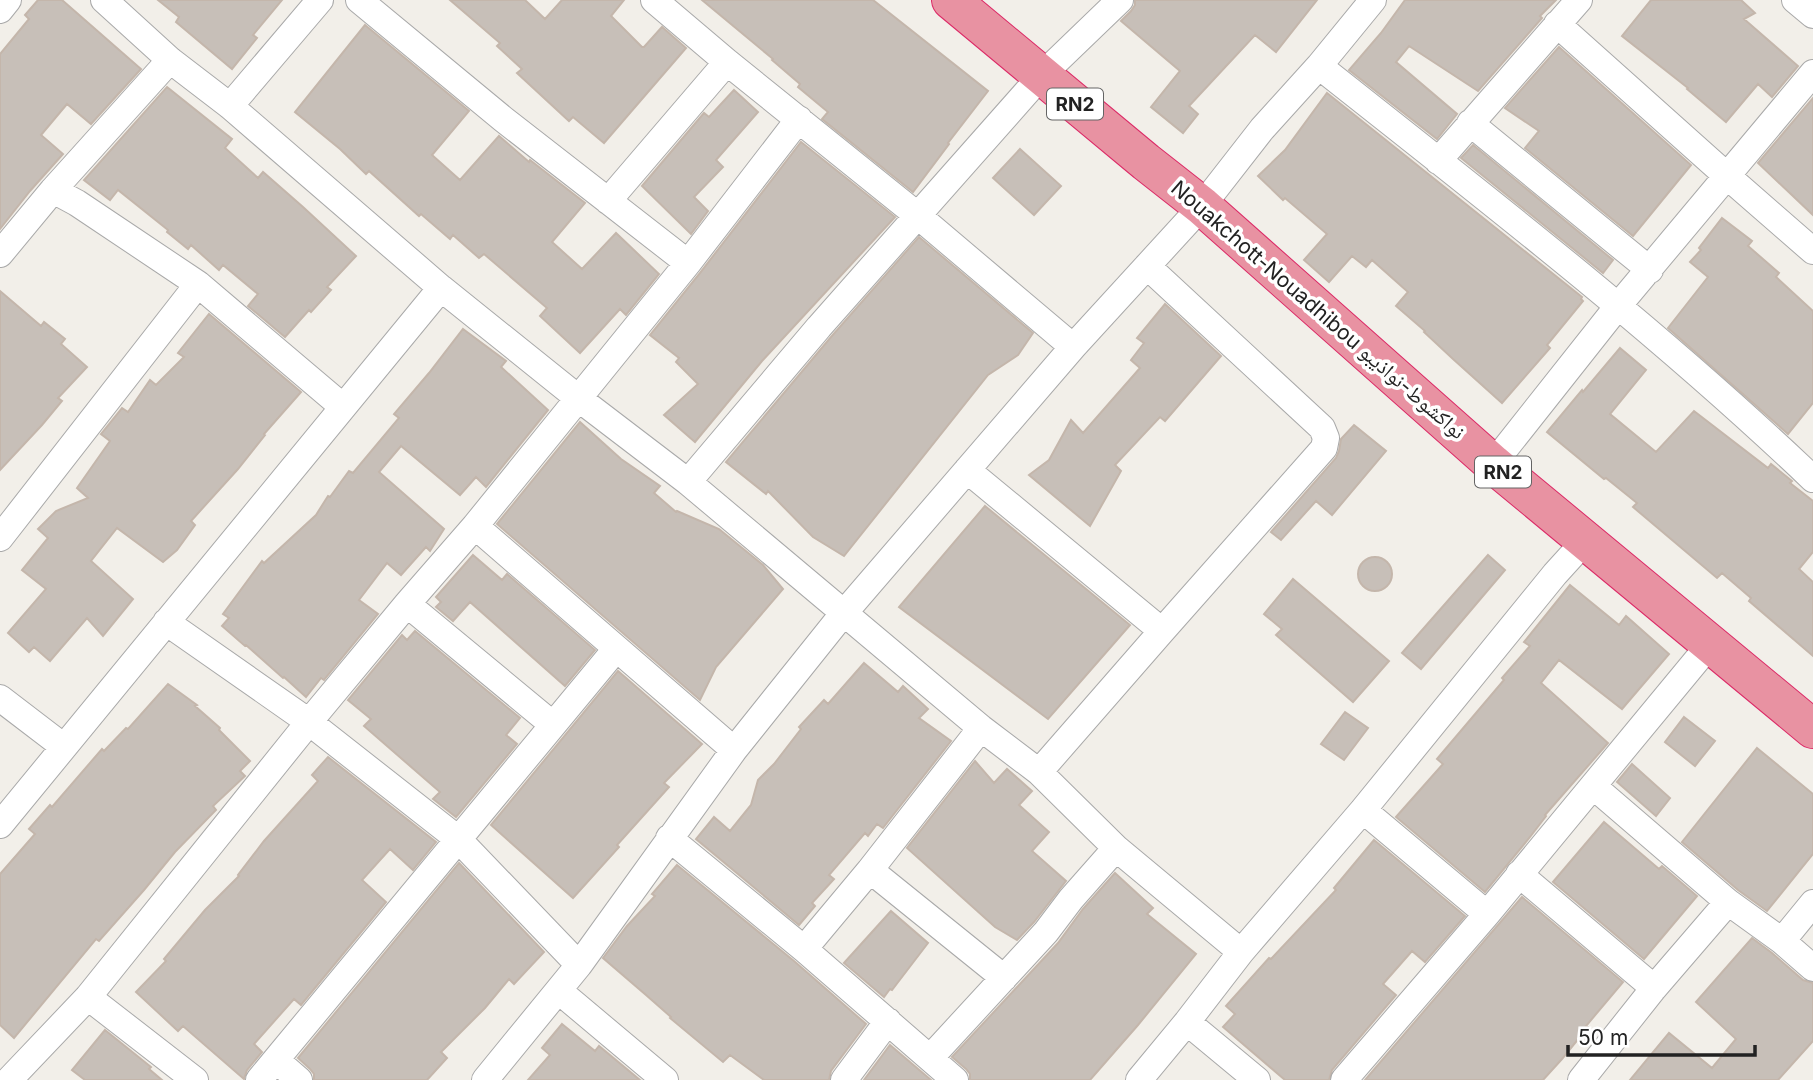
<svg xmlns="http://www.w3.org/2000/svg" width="1813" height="1080" font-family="Inter,'Noto Naskh Arabic',sans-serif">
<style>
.building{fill:#c7bfb8;stroke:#c4b6ab;stroke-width:2}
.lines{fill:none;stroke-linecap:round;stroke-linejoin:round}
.minor-casing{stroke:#a9a9a9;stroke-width:28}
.highway-casing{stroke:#dc2a67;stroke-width:40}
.minor{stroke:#fff;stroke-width:26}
.highway{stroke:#e892a2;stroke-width:38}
.labels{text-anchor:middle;stroke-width:7;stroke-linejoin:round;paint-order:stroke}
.shield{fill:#fff;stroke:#646464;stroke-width:2}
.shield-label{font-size:19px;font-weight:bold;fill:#222}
.street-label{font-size:21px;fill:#222;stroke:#fff}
</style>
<rect width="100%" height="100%" fill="#f2efe9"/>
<path class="building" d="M38 0H62L141 69 91 124 67 104 41 135 63 154 30 191 0 229V54L29 19 25 15Z
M158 0H282L253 35 257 38 232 69 176 22 179 17Z
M450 0H525L545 19 562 0H624L611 16 642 47H644L662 27 686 48 604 143 573 117 569 121 517 73 522 69 497 46 500 43Z
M702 0H873L988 91 948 143 949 144 913 192 822 119 828 112 798 87 800 84 772 60 773 59Z
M1135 0H1317L1276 52 1255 35 1189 106 1198 114 1183 133 1151 107 1180 71 1121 21 1131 11 1135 5Z
M1405 0H1556L1540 16 1542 18 1478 91 1409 46 1396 62 1457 114 1437 139 1349 70 1381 33Z
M1651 0H1741L1755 13 1744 19 1798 66 1772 97 1758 84 1726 122 1687 89 1688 88 1622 36Z
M365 25 469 111 432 155 460 180 499 136 529 162 530 160 585 203 552 242 582 269 616 233 659 274 626 315 620 309 580 353 540 316 547 308 484 254 479 258 453 235 450 239 421 214 419 216 369 171 366 174 340 149 295 112Z
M1559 47 1691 165 1633 236 1525 148 1539 131 1505 108Z
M167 87 232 139 225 148 258 178 263 172 303 207 356 256 327 287 331 290 311 312 309 310 285 337 248 306 258 294 223 265 219 270 191 245 188 249 167 232 168 230 118 190 110 200 84 180Z
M734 90 758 112 716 160 723 167 694 197 708 211 691 234 642 186 704 113 709 117Z
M1327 93 1582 297 1581 299 1583 301 1547 345 1550 348 1502 403 1453 359 1424 332 1425 331 1396 306 1408 292 1372 260 1366 267 1352 256 1329 282 1304 260 1327 234 1285 198 1283 200 1258 176 1285 150Z
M1813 98V215L1758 163Z
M801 142 895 217 762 361 695 442 664 415 698 384 676 362 679 358 650 335 700 273Z
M1473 145 1613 260 1603 273 1461 158Z
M1020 149 1061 186 1034 215 993 178Z
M1722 218 1752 241 1748 246 1779 273 1776 277 1813 311V403L1788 434 1668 328 1708 277 1690 262 1701 250 1699 248Z
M919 237 1033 333 1018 355 988 375 844 556 813 537 768 491 766 494 726 462 831 337Z
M0 291 41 326 44 322 65 339 61 344 87 367 58 398 62 401 42 425 0 470Z
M1165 304 1221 356 1165 421 1160 417 1115 465 1121 471 1090 526 1029 475 1049 460 1071 420 1083 433 1140 368 1131 360 1144 343 1137 338Z
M209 314 301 392 264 434 265 435 238 469 191 521 195 525 177 550 163 562 117 528 91 561 133 599 103 636 87 618 50 661 34 647 29 652 8 633 46 589 22 570 48 538 38 529 56 511 88 498 77 488 110 441 101 434 122 408 128 412 150 380 156 385 184 357 178 353Z
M463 329 506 361 501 367 548 410 486 487 476 477 460 495 401 446 379 472 444 529 430 551 426 547 401 575 387 563 359 600 378 614 324 680 321 678 306 697 284 677 283 678 246 645 245 646 222 626 229 618 223 614 262 561 264 563 316 515 328 496 330 497 349 471 353 473 399 418 394 414 429 373Z
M1620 348 1646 370 1610 414 1656 452 1694 411 1768 468 1771 464 1792 481 1790 483 1813 501V552L1799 569 1813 582V656L1749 601 1751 598 1722 573 1717 578 1633 507 1637 503 1606 478 1604 479 1547 432 1582 390 1583 392Z
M580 422 621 459 660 486 654 493 676 512 677 511 719 529 763 565 783 589 716 667 700 700 497 524Z
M1354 425 1386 451 1332 515 1316 501 1281 540 1271 532 1336 458 1339 451 1341 439Z
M985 506 1130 625 1048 719 899 607Z
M473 555 502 580 507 574 595 650 565 686 470 602 453 621 436 607 441 602 436 597Z
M1488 555 1505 570 1421 669 1402 653Z
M1358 574a17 17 0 1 1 34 0a17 17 0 1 1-34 0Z
M1293 579 1389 661 1353 702 1276 635 1282 629 1264 614Z
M1570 585 1619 625 1626 616 1669 654 1622 709 1559 660 1541 683 1608 743 1545 815 1546 816 1530 837 1485 892 1396 817 1443 764 1437 759 1504 680 1502 678 1530 646 1524 642Z
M415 631 520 718 506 735 517 744 456 817 433 799 440 792 364 726 371 719 348 700 402 635 407 640Z
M864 663 898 692 903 686 928 709 919 718 951 741 883 828 877 824 868 836 865 833 829 875 834 879 812 903 815 906 799 925 696 839 714 817 730 831 751 805 758 780 774 764 801 729 799 727 824 700 828 704Z
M618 671 702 744 664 783 669 787 617 845 619 847 573 898 491 825Z
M168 684 197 705 195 706 220 728 219 730 250 761 240 771 245 776 213 806 216 810 175 852 144 890 99 941 96 939 14 1038 0 1025V874L35 834 29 829 50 805 52 807 102 749 104 751 126 728 128 729Z
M1345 712 1368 728 1344 760 1321 744Z
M1684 717 1715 741 1695 766 1665 742Z
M1757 748 1813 794V854L1767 911 1738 890 1682 842Z
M328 757 436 842 413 870 390 849 362 880 386 902 301 1005 294 999 254 1044 262 1052 247 1070 244 1079 183 1026 178 1031 136 992 166 961 164 959 205 910 239 876 238 875 264 841 318 781 312 775Z
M975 761 994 783 1007 769 1032 791 1019 805 1049 832 1032 851 1066 881 1034 922 1017 940 995 927 907 848Z
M1632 764 1670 798 1656 816 1617 782Z
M1604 822 1659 869 1662 866 1697 896 1644 959 1553 882Z
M1374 840 1465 916 1425 962 1412 951 1383 984 1396 995 1332 1070 1329 1080H1285L1223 1027 1235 1014 1226 1006 1269 958 1271 959 1336 890 1334 888Z
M459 863 544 952 514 984 509 979 485 1008 441 1052 447 1058 427 1080H314V1074L310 1069 298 1058Z
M677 865 794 961 866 1024 831 1071 829 1080H764L730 1055 723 1062 670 1018 671 1017 646 995 603 958 627 926 655 896 652 894Z
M1115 873 1153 908 1147 914 1196 954 1138 1025 1090 1080H970V1074L966 1069 952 1057 1058 943 1083 909Z
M1522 897 1623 982 1586 1026 1588 1027 1562 1059 1543 1080H1365Z
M891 911 928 943 892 990 890 989 884 997 844 963Z
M1752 938 1772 953 1803 980 1813 983V1041L1778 1080H1630L1669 1033 1712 1068 1736 1039 1696 1002Z
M562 1024 595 1051 599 1046 640 1080H528L550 1055 542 1048Z
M105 1030 151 1067 149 1069 162 1080H85L72 1070Z
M890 1045 931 1080H864Z"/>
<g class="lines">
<g class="minor-casing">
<path id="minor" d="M104 0 170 60 230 106 441 288 578 398 688 482 981 728 1039 772 1116 848 1241 952
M359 0 503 119 688 263
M654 0 727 62 917 215 1073 347
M1795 0 1813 15
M0 10 8 0
M1557 24 1727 176 1813 251
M1319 66C1487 199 1658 331 1813 479
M230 106 320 0
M1470 123 1650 270
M1438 161 1579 0
M53 190 77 203 198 284 343 407
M608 201 727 62
M0 254 53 190 170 60
M1493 464 1618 306 1813 73
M967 470 1162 631
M688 482 819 327 1041 76 1120 0
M475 526 734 750
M0 538 198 284
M407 604 552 724
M166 622 309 722 458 839 579 965
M0 698 64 747
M1039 772 1162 631 1324 448 1326 438 1322 428 1147 266
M1593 786 1728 902 1782 941 1813 968
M1363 810 1487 914
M0 825 441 288
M669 838 804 949 955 1080
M870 870 1004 978
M1519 874 1654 988
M1782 941 1813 903
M804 949 870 870 981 728
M559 991 665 1080
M88 997 195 1080
M1187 1022 1257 1080
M930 1058 1046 932 1071 899 1116 848
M276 1060 299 1080
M9 1080 88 997 309 722 407 604 475 526 688 263 799 119
M259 1080 616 649
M485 1080 579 965 734 750 838 620 1073 347 1202 206 1262 129 1319 66 1373 0
M844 1080 888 1021
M1139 1080 1187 1022 1241 952 1363 810 1555 574 1585 541
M1344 1080 1487 914 1711 643
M1581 1080 1654 988 1728 902"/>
</g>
<g class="highway-casing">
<path id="highway" d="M951 0 1146 162 1202 206 1493 464 1813 729"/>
</g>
<use href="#minor" class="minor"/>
<use href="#highway" class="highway"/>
</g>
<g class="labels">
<g class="shield">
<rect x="1047" y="88.5" width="56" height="31" rx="5"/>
<rect x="1475" y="456.5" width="56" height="31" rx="5"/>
</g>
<g class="shield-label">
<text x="1075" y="111">RN2</text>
<text x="1503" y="479">RN2</text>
</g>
<g class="street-label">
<text transform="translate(1318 310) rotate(41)" y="7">Nouakchott-Nouadhibou نواكشوط-نواذيبو</text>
</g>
</g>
<path d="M1568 1045v10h187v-10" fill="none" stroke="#222222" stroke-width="3.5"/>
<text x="1578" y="1045" font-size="21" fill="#222222" stroke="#ffffff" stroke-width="5" paint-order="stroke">50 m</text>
</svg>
